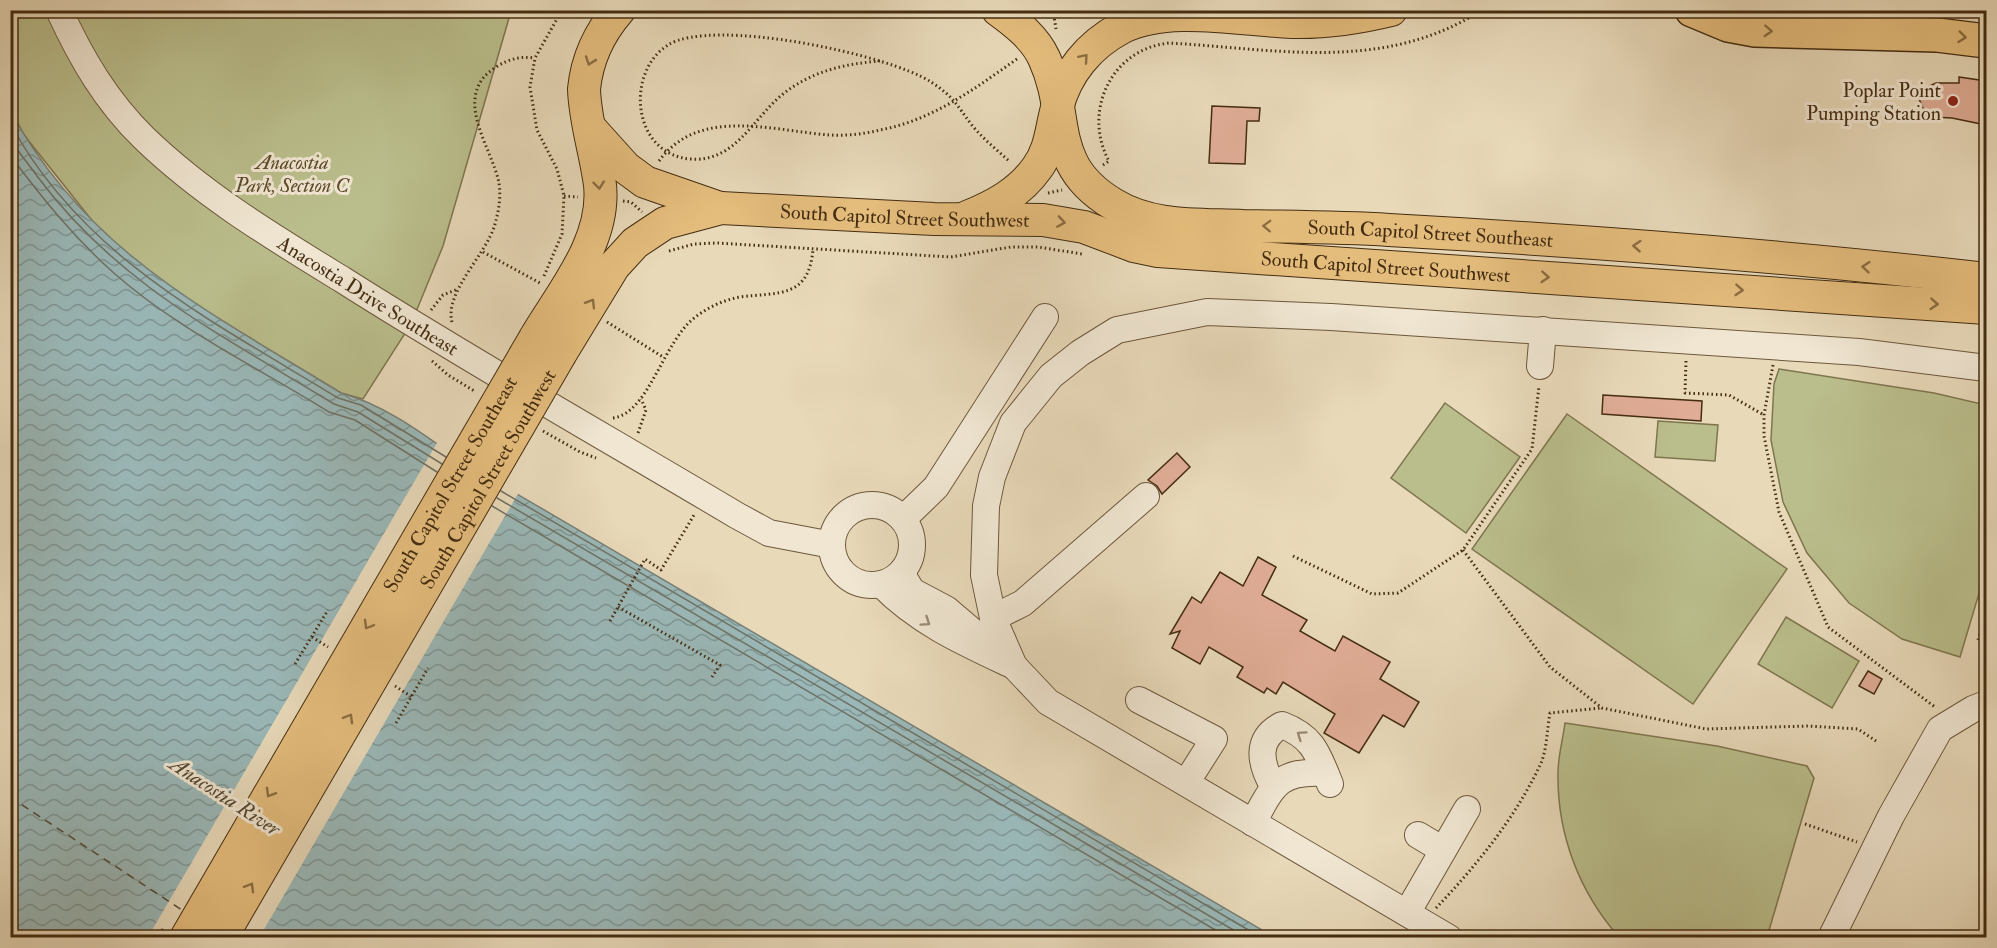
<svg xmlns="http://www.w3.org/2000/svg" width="1997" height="948" font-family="'IM FELL Double Pica',serif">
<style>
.green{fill:#babe8c;stroke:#7f764f;stroke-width:1.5}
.water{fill:url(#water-waves);stroke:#788076;stroke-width:1.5}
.pier{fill:#e8d9b9}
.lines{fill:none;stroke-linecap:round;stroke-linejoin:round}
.shore{stroke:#6f7265;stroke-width:1.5}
.ferry{stroke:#554933;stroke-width:1.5;stroke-dasharray:8 6;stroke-linecap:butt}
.building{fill:#e0ac96;stroke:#442d12;stroke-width:1.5}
.minor-casing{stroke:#6d583c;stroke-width:28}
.major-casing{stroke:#442d12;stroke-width:34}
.highway-casing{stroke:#442d12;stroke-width:36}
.path{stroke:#442d12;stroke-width:3;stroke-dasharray:1.5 3;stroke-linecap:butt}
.minor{stroke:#f0e6d2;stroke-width:26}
.major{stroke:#e4bc7c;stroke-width:32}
.highway{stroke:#e4bc7c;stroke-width:33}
.major-bridge-casing{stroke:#442d12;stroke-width:34;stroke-linecap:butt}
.path-bridge{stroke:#442d12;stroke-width:3;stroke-dasharray:1.5 3;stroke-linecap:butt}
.major-bridge{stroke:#e4bc7c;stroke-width:32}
.oneway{stroke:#8c6d42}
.oneway2{stroke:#9a8a72}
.poi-dot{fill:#8f2418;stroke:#f0e6d2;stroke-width:2}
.labels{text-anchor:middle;stroke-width:6;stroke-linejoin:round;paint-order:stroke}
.poi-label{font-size:20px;fill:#442d12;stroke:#f0e6d2;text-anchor:end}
.park-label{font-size:20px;font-style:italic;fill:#5c4a2a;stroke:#f0e6d2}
.street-label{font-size:20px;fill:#442d12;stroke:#f0e6d2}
.water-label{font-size:21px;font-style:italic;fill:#554933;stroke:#f0e6d2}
</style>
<defs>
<pattern id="water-waves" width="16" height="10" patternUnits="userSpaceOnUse" patternTransform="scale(1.5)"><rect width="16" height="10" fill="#9ab8b8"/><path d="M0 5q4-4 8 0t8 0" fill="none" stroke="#7f9694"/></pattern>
</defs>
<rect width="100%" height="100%" fill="#e8d9b9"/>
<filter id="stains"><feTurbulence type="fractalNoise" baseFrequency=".00333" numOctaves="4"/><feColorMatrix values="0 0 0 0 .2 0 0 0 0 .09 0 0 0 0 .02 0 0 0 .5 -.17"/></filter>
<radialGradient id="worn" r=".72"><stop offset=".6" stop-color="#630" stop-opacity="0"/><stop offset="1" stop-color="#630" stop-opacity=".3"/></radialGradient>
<path class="green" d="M10 11H511L443 246 411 324 363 399 341 393 181 296 131 258 94 223 24 135 11 110Z
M1779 369 1934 393 1986 405V570L1960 657 1902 639 1849 603 1807 553 1783 502 1771 440 1774 384Z
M1445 403 1520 457 1466 533 1391 478Z
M1567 414 1787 569 1693 704 1472 549Z
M1658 421 1718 425 1715 461 1655 457Z
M1786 617 1859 661 1832 708 1758 664Z
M1565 723 1717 746 1807 766 1814 778 1767 937H1619C1579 892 1557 834 1558 773 1558 756 1563 739 1565 723Z"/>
<path class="water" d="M10 110C87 253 210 312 341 393 386 405 426 436 464 463L1274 937H11Z"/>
<path class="pier" d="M438 441 465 461 519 492 259 938 148 937Z"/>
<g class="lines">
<path class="shore" d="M10 123C82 257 214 322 338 398L361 405 446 457
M10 139C18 152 28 163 37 176 118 285 222 335 334 404L358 412 442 464
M10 155C42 198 75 239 115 274 176 328 260 369 329 412L355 420 437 472
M501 491 1262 938
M497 498 1247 938
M492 506 1229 938"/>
<path class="ferry" d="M10 797 185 912"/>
</g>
<path class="building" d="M1959 77 1986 81V125L1952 118 1932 117V114L1923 108 1919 99 1923 89 1936 83H1959Z
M1212 106 1260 108 1259 121H1247L1245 164 1209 163Z
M1603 395 1702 401 1701 421 1602 414Z
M1177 453 1190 467 1162 494 1157 486 1148 480Z
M1258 557 1276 567 1262 595 1307 620 1300 631 1335 651 1343 636 1390 662 1380 679 1419 702 1404 727 1383 715 1359 753 1324 733 1335 714 1283 682 1276 694 1267 688 1264 693 1237 677 1243 667 1209 647 1200 664 1172 648 1180 631 1170 634 1192 597 1201 603 1220 572 1243 586Z
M1868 671 1882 679 1874 694 1859 686Z"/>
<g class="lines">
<g class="minor-casing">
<g id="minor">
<path id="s1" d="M59 10C81 58 106 101 144 138 203 195 273 237 343 280 472 362 605 437 736 515L769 533 832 545"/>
<path d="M1540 366 1543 330"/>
<circle cx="872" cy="545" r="40"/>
<path d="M903 519 936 487 1045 317"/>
<path d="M901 573 912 591 946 609 986 643"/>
<path d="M881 584C919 623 965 643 1014 666"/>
<path d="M993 618 1023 603 1146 496"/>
<path d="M1139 700 1214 739 1186 783"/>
<path d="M1273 786C1260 763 1255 739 1282 725 1314 737 1318 755 1330 784"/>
<path d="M1253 823C1273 785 1279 770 1325 773"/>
<path d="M1418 835 1443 850"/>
<path d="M1407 913 1467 809"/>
<path d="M1449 938 1048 702 1014 666 993 618 984 575 986 506 992 477 1013 423 1051 376 1080 353 1117 330 1207 312 1331 317 1859 352 1986 368"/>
<path d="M1831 938 1891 816 1940 729 1973 709 1986 704"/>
</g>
</g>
<g class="major-casing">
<g id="major">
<path id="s2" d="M998 10C1016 23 1035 38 1044 58 1071 116 1046 164 1113 204 1152 228 1199 224 1243 226 1292 227 1341 227 1389 230 1588 241 1788 256 1986 279"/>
<path d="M590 128 626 168 645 182 720 208"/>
<path d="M967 217C995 206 1020 192 1037 168 1051 149 1051 129 1057 108 1066 73 1089 45 1121 28 1168 4 1240 20 1292 22 1326 23 1358 18 1391 10"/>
<path d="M535 338C562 292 606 241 600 185 596 153 585 122 584 89 587 59 599 33 619 10"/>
<path id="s3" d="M561 353 614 266 635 243 665 223 721 208 934 219 1043 220 1084 227 1134 246 1158 251 1986 308"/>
</g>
</g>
<g class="highway-casing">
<path id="highway" d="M1692 10 1728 25 1755 30 1937 35 1986 41"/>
</g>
<path class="path" d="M1053 10 1056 29
M880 61C844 64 812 71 783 94 753 118 735 163 690 159 632 154 625 72 668 45 712 17 888 54 931 82 954 97 956 104 971 124 982 138 997 150 1010 162
M659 161C699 106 773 131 830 135 847 136 864 134 880 130 933 120 974 89 1017 59
M1103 165 1109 161C1082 112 1111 49 1169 43 1277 49 1384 73 1482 10
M1048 193 1062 190
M564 196 578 197
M623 201 631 202 642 212
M669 251 694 244 717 243 951 257 1011 247H1038L1082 254
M483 252 540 283
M544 276 562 234 564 196 557 169 537 130 530 87 535 58 562 10
M431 310 443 295 458 289
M452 322C444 292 487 254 495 224 499 210 501 197 499 183 492 147 450 96 496 67 509 59 520 56 535 58
M607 322 663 357
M432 361 448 375 476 392
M1686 361 1685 393 1729 395 1764 415
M1773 365 1764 415V436L1779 512 1828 627 1935 707
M613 418C650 413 663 339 698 315 711 306 724 300 740 297 778 292 809 299 813 249
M543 431 580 452 596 458
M638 433 646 410 641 399
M1463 550 1550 667 1602 708 1706 729 1808 726 1858 729 1876 741
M1293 556 1372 594 1398 593 1463 550 1532 449 1539 386
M618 607 720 665 712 677
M610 621 645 559 661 570 694 515
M312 637 328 647
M1978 640 1986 613
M295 664 328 610
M395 686 412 697
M396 723 428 668
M1805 824 1857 842
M1436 908C1477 865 1516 817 1541 763 1547 749 1547 729 1550 713L1601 708"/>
<use href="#minor" class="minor"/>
<use href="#major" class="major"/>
<use href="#highway" class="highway"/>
<g class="major-bridge-casing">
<g id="major-bridge">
<path id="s4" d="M186 938 535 338"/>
<path id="s5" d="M221 938 561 353"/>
</g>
</g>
<path class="path-bridge" d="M158 938 163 929"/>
<use href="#major-bridge" class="major-bridge"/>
</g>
<defs><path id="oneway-chevron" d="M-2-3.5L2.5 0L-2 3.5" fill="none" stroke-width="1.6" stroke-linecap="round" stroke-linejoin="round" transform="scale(1.5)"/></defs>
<g class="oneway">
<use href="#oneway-chevron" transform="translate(1768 31) rotate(3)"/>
<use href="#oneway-chevron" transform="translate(1962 37) rotate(6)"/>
<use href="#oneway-chevron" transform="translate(1084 58) rotate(-49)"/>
<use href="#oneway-chevron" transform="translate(590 61) rotate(109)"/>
<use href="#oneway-chevron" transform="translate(599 185) rotate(84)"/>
<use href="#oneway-chevron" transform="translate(1061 222) rotate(9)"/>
<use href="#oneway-chevron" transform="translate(1267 226) rotate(-178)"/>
<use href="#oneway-chevron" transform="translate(1637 246) rotate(-176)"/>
<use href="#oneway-chevron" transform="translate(1866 267) rotate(-175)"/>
<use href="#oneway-chevron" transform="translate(1545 277) rotate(4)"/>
<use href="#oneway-chevron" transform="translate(1739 290) rotate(4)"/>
<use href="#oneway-chevron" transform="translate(591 303) rotate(-59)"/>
<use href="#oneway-chevron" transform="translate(1934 304) rotate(4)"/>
<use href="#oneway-chevron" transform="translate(368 625) rotate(120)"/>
<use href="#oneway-chevron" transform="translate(349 718) rotate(-60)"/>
<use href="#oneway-chevron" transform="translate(270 793) rotate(120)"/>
<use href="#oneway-chevron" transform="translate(250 887) rotate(-60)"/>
</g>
<g class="oneway2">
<use href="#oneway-chevron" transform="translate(926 622) rotate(34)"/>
<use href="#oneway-chevron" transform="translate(1301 735) rotate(-145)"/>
</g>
<circle class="poi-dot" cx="1953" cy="101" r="6"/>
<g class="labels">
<g class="poi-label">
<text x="1941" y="97">Poplar Point<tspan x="1941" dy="23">Pumping Station</tspan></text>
</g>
<g class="park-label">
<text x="292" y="169">Anacostia<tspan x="292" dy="23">Park, Section C</tspan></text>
</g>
<g class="street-label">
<text dy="7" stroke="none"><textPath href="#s3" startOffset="411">South Capitol Street Southwest</textPath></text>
<text dy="7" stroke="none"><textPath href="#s2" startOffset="556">South Capitol Street Southeast</textPath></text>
<text dy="7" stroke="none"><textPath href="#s3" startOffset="897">South Capitol Street Southwest</textPath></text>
<text dy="7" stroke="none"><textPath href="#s1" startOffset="429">Anacostia Drive Southeast</textPath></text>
<text dy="7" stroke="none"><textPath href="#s5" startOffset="531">South Capitol Street Southwest</textPath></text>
<text dy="7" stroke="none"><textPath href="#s4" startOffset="525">South Capitol Street Southeast</textPath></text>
</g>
<g class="water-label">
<text transform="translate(225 796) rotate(33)" y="7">Anacostia River</text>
</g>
</g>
<rect width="1997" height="948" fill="none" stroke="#e8d9b9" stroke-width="36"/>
<rect x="12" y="12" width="1973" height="924" fill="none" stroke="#442d12" stroke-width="3"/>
<rect x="18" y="18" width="1961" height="912" fill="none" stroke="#442d12" stroke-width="1.5"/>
<rect width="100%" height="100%" filter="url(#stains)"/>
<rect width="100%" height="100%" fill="url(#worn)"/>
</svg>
